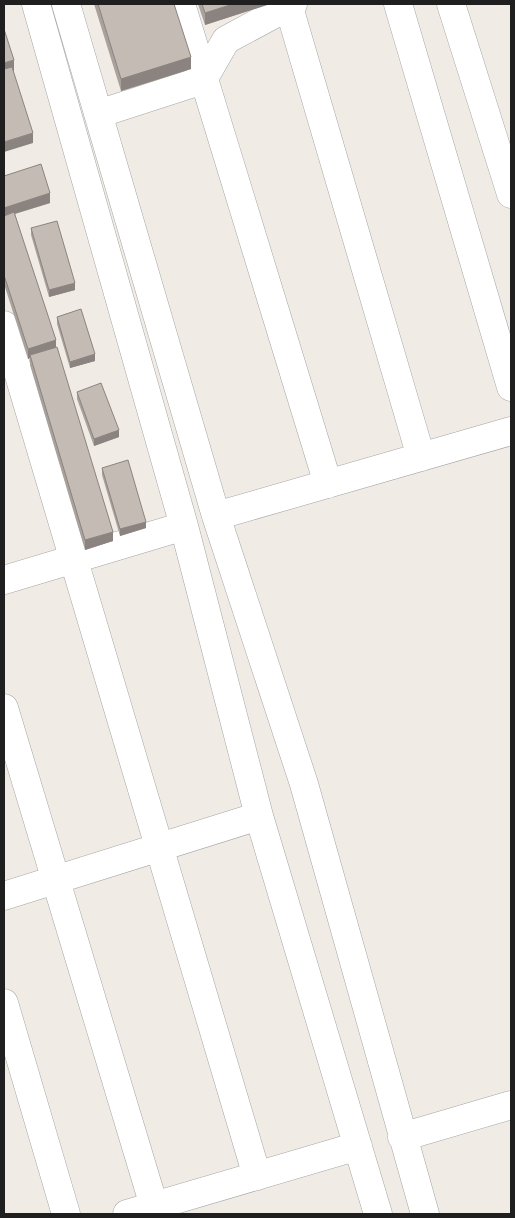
<svg xmlns="http://www.w3.org/2000/svg" width="515" height="1218" font-family="'Nunito Sans',sans-serif">
<style>
.lines{fill:none;stroke-linecap:round;stroke-linejoin:round}
.minor-casing{stroke:#a6a6a6;stroke-width:29}
.minor{stroke:#fff;stroke-width:28}
.wall{fill:#a9a19c}
.shaded-wall{fill:#8a837f}
.building{fill:#c5bbb5;stroke:#8a837f}
</style>
<rect width="100%" height="100%" fill="#f0ece5"/>
<g class="lines">
<g class="minor-casing">
<path id="minor" d="M36 4 184 526 259 816 378 1214
M66 4 216 516 304 784 425 1214
M181 4 328 484
M288 4 421 457
M398 4 511 387
M451 4 511 194
M98 114 203 80 226 40 293 4
M4 325 257 1176
M216 516 511 431
M4 580 184 526
M4 708 154 1206
M4 896 259 816
M4 1003 66 1214
M402 1137 511 1105
M127 1214 358 1146"/>
</g>
<use href="#minor" class="minor"/>
</g>
<path class="wall" d="M94 4H174L191 69 121 91Z
M198 4H270L205 25Z
M4 176 50 203 15 214 56 347 113 541 85 550 30 365V358L28 359 4 284Z
M31 228 75 290 49 297 31 235Z
M57 317 95 361 70 368 57 324Z
M77 392 119 437 94 446 77 399Z
M102 468 146 528 120 536 102 475Z"/>
<path class="shaded-wall" d="M233 4H270L205 25V13Z
M191 57V69L121 91V79Z
M14 60V72L4 75V63Z
M33 133V143L4 152V142Z
M50 193V203L4 217V208Z
M75 283V290L49 297V290Z
M56 340V350L30 355V358L28 359V349Z
M95 354V361L70 368V362Z
M119 430V437L94 446V439Z
M146 522V528L120 536V529Z
M113 532V541L85 550V540Z"/>
<path class="building" d="M98 4H174L191 57 121 79Z
M202 4H233L205 13Z
M4 29 14 60 4 63Z
M12 67 33 133 4 142V69Z
M41 164 50 193 4 208V176Z
M14 212 56 340 28 349 4 275V216Z
M57 221 75 283 49 290 31 228Z
M81 309 95 354 70 362 57 317Z
M57 347 113 532 85 540 30 355Z
M101 383 119 430 94 439 77 392Z
M128 460 146 522 120 529 102 468Z"/>
<rect width="515" height="1218" fill="none" stroke="#1f1f1f" stroke-width="10"/>
</svg>
